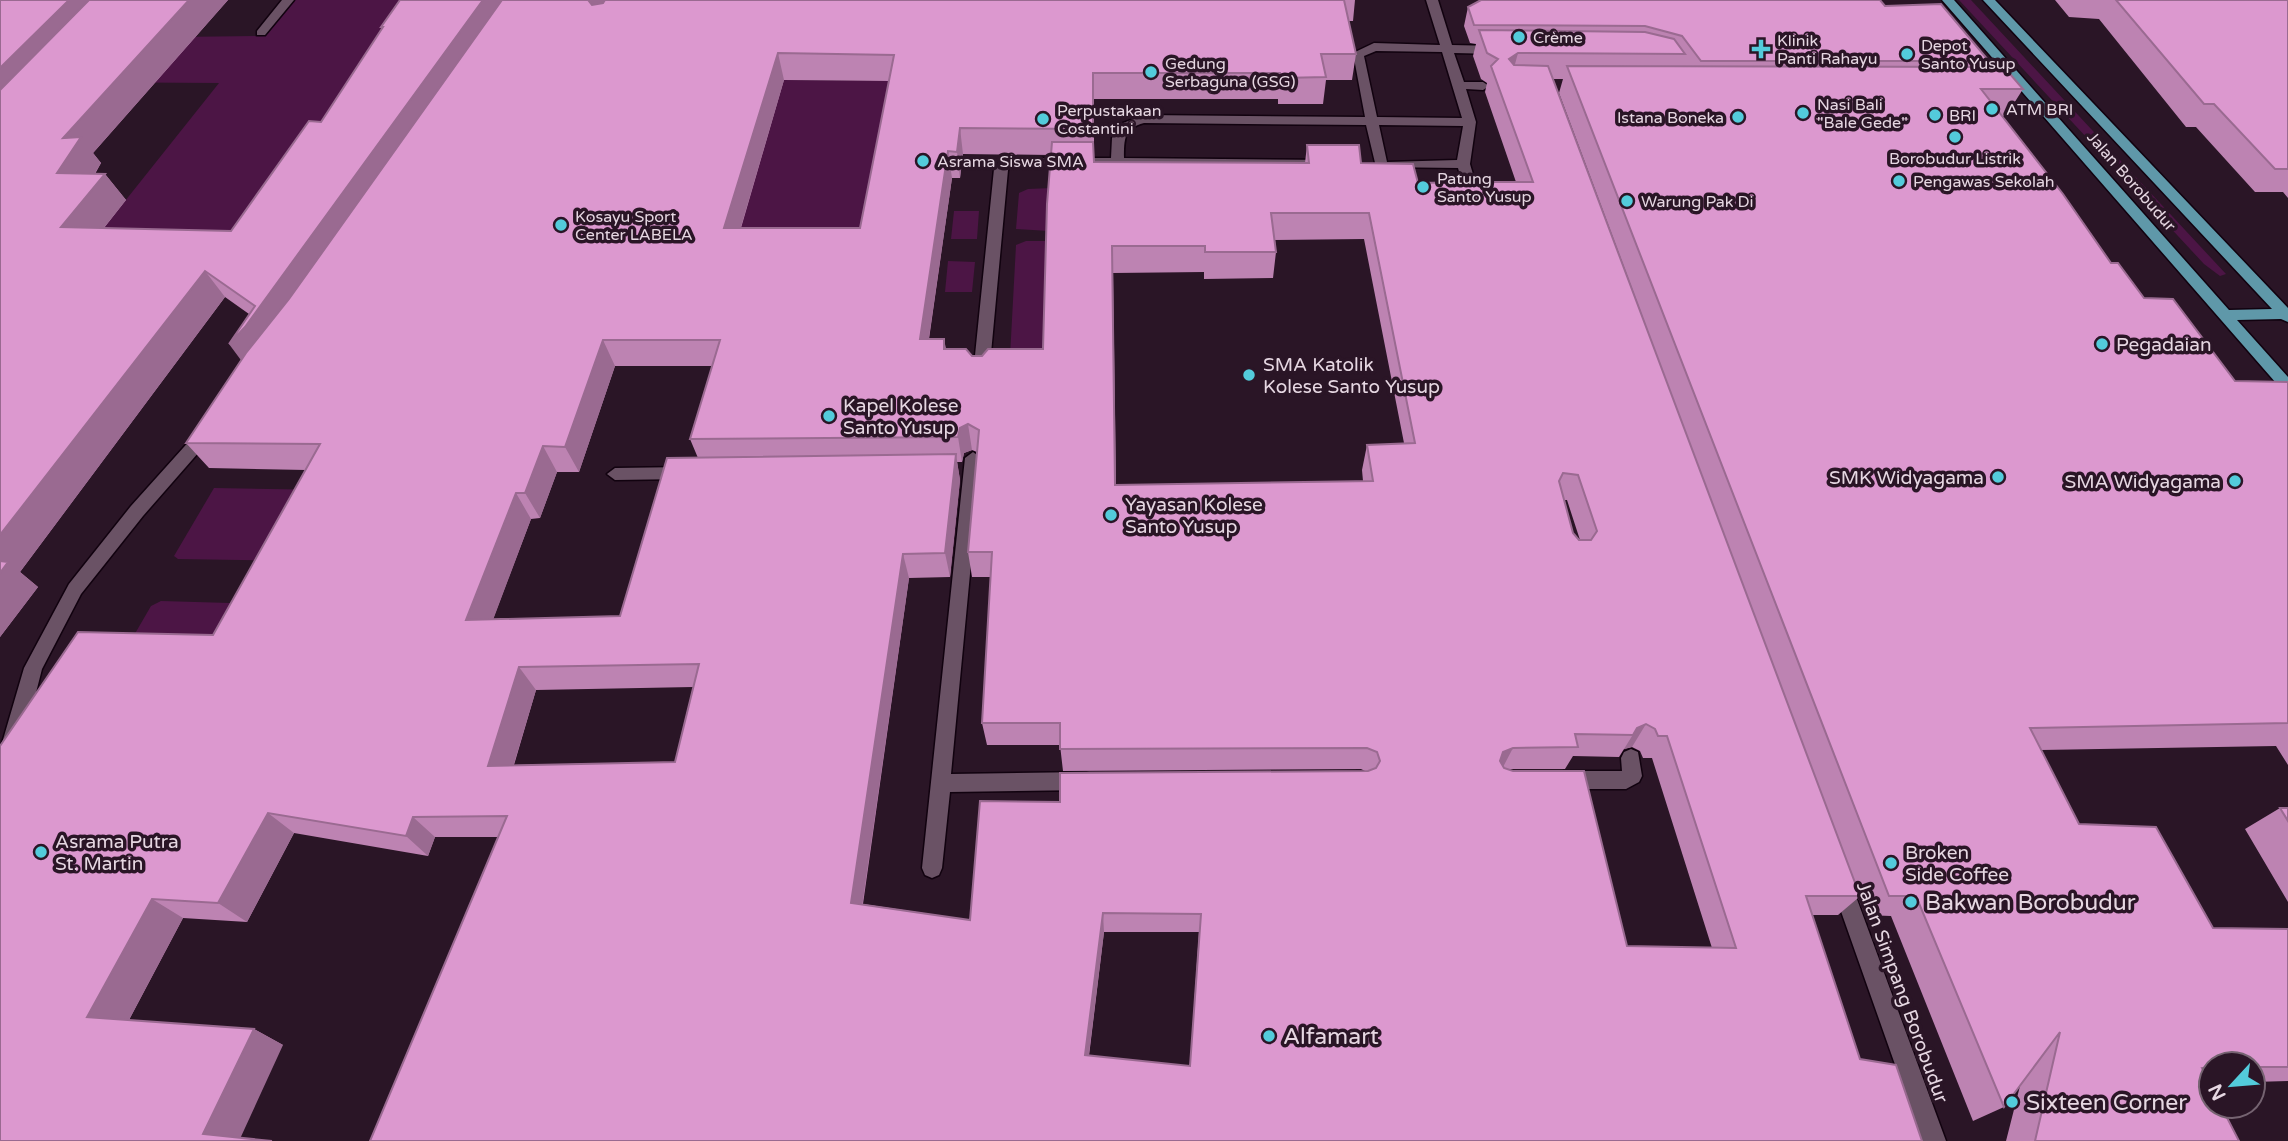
<svg xmlns="http://www.w3.org/2000/svg" width="2288" height="1141" font-family="'Varela Round',sans-serif">
<style>
.green{fill:#4c1545}
.lines{fill:none;stroke-linecap:round;stroke-linejoin:round}
.lane-casing{stroke:#11020f;stroke-width:3}
.street-casing{stroke:#11020f;stroke-width:3}
.primary-casing{stroke:#11020f;stroke-width:3}
.lane{fill:#6a5265;fill-rule:evenodd}
.street{fill:#6a5265;fill-rule:evenodd}
.primary{fill:#5f98a9;fill-rule:evenodd}
.wall{fill:#bd83b2;fill-rule:evenodd}
.shaded-wall{fill:#9a6a91}
.building{fill:#dc98cf;stroke:#9a6a91;stroke-width:2;fill-rule:evenodd}
.poi-dot{fill:#53cbdb;stroke:#2a1526;stroke-width:2.5}
.labels{text-anchor:middle;stroke-width:7;stroke-linejoin:round;paint-order:stroke}
.far-poi-label{font-size:16px;fill:#e6d7e2;stroke:#2a1526;text-anchor:start}
.far-street-label{font-size:16px;fill:#e6d7e2;stroke:#2a1526}
.poi-label{font-size:19px;fill:#e6d7e2;stroke:#2a1526;text-anchor:start}
.street-label{font-size:19px;fill:#e6d7e2;stroke:#2a1526}
.near-poi-label{font-size:23px;fill:#e6d7e2;stroke:#2a1526;text-anchor:start}
</style>
<rect width="100%" height="100%" fill="#2a1526"/>
<path class="green" d="M293 0H431L344 233 82 255 219 83 59 82 97 38 265 36Z
M1959 0H1971L2226 274 2220 276 2204 264Z
M784 80 898 81 866 254H733Z
M1052 188 1049 231 1016 229 1019 193 1028 189Z
M954 211H979L977 239H951Z
M1026 241H1049L1041 510 1009 375 1016 245Z
M948 261 975 262 972 292H945Z
M214 488 329 490 292 561 178 559 174 556Z
M161 601 269 604 239 659 122 656 151 606Z"/>
<g class="lines">
<g class="lane-casing">
<path id="lane" d="M1426 0H1438L1452 45 1497 46 1503 50 1497 54 1454 53 1464 82H1483L1489 86 1483 90 1466 89 1476 122 1470 164 1482 205 1480 208 1475 209 1468 205 1458 168 1376 167 1366 125 1144 123C1124 128 1124 139 1124 158L1334 160 1336 163 1329 167 1012 165 1008 170 989 375 986 379H976L973 375 994 169 1003 158H1111L1112 138 1118 125 1144 115 1365 117 1353 53 1374 43 1440 45ZM1376 51 1442 52 1462 118 1377 117 1364 56ZM1379 125 1463 126 1457 160 1387 162Z
M973 452 981 458 951 774 1085 772 1092 775 1095 781 1092 787 1085 790 950 792 942 868 939 875 932 878 925 875 922 868 965 458Z
M685 467 693 473 685 479 615 480 607 474 615 468Z
M1631 749 1638 752 1642 776 1639 782 1626 789H1564L1557 786 1554 780 1557 774 1564 771H1622L1621 758 1624 752Z"/>
</g>
<g class="street-casing">
<path id="street" d="M282 0H294L265 35H257V31Z
M207 426 213 428 215 432 213 436 143 516 81 594 42 669 24 740 7 780 0 783V750L24 668 69 584 131 506 201 428Z
M1841 873 1848 876 1851 883 1946 1141H1922L1831 883 1834 876Z"/>
</g>
<g class="primary-casing">
<path id="primary" d="M1942 0H1954L2229 310 2272 309 1983 0H1995L2288 308V322L2281 319 2237 320 2288 377V393L2283 391Z"/>
</g>
<use href="#lane" class="lane"/>
<use href="#street" class="street"/>
<use href="#primary" class="primary"/>
</g>
<path class="wall" d="M0 0H228L93 153 101 163 95 174H105L126 200 104 228 231 231 321 122 382 29 381 27 400 0H1355L1353 21H1348L1356 54 1352 80H1326L1323 104H1278V99H1094V162L1305 163 1307 145 1418 183 1484 189 1516 182 1485 92 1487 83 1481 79 1473 56 1476 44 1470 43 1464 26 1468 7 1885 6 1989 61 1985 67 2023 89 2006 116H2002L2111 263 2144 298 2235 381 2288 382V765L2276 746 2041 750 2079 824 2213 928 2288 929V1081L2253 1082V1064H2211V1082H2209L2239 1141H2006L2020 1086 2004 1107 1973 1121 1891 916 1865 915 1858 898 1838 915H1812L1860 1059 370 1141 498 837H435L428 856 294 833 247 922 183 918 129 1020 254 1029 283 1045 0 1141 213 635 306 470 209 468 186 443 241 360 249 314 225 297 20 572 38 587 0 637ZM1553 79H1563L1559 93 1654 347ZM784 80 889 81 860 228H741ZM963 154 1051 155 1043 349 982 356H972L946 349 944 339H929L952 178H960ZM1364 239 1404 443 1367 445 1362 470 1363 481 1116 485 1113 273 1204 272V279L1273 278 1276 252 1275 240ZM615 366H712L690 439 698 458 620 616 493 619 531 519 540 518 557 472H579ZM972 450 977 452 968 552 972 577H991L982 723 987 745H1060L1063 771 1361 769 1365 771 1060 802 970 920 863 904 909 578 950 577 960 480 957 462H962L964 453ZM1564 500H1567L1580 540 1573 533ZM693 687 675 762 514 765 536 690ZM1632 747 1640 751 1643 758H1652L1712 948 1627 946 1508 769H1565L1573 756 1619 757 1624 749ZM1104 932H1199L1190 1066 1089 1056Z
M2055 0H2288V198L2283 192H2255L2196 127H2186L2099 19 2069 17Z
M2280 808H2288V902L2245 829Z"/>
<path class="shaded-wall" d="M69 0H112L0 116V68Z
M189 0H228L93 153 101 163 79 199 57 173 63 138Z
M483 0H513L249 371 229 344Z
M588 0H609L597 26Z
M778 53 784 80 733 254 724 228Z
M1518 53 1511 79 1509 59Z
M960 128 963 154 960 178 957 152Z
M948 151 952 178 925 365 920 339Z
M105 174 126 200 83 254 61 227Z
M205 271 225 297 20 572 38 587 0 637V535Z
M603 340 615 366 579 472 565 447Z
M968 424 972 450 964 453 962 462 958 437 960 428Z
M543 446 557 472 540 518 525 493Z
M956 454 960 480 950 577 945 553Z
M516 493 531 519 484 644 466 620Z
M903 554 909 578 860 921 851 903Z
M519 667 536 690 507 787 488 766Z
M1646 724 1632 747 1624 749 1637 728Z
M1513 748 1502 769 1493 774 1503 752Z
M268 813 294 833 247 922 218 903Z
M413 817 435 837 428 856 406 836Z
M152 899 183 918 122 1033 87 1017Z
M1103 913 1104 932 1087 1070 1085 1055Z
M254 1029 283 1045 239 1141 203 1134Z"/>
<path class="building" d="M0 0H69L0 68Z
M89 0H189L63 138 81 137 57 173 105 174 61 227 231 231 309 121 321 122 383 27H381L400 0H483L245 327 229 344 255 306 205 271 0 535V90Z
M502 0H588L592 5 603 3 605 0H1344L1356 54H1321L1326 77 1281 78 1280 73H1093V129L960 128 957 152 948 151 920 339H944V349H966L972 356H982L988 349H1043L1047 204 1052 142H1093L1094 162 1309 163 1307 145H1359L1361 163 1413 164 1418 183 1473 182 1484 189 1492 182H1533L1491 66 1498 59 1487 53 1479 30 1645 32 1674 39 1685 54 1518 53 1509 59 1514 65 1548 66 1860 896H1806L1860 1059 1896 1065 1922 1141H370L507 816 413 817 406 836 268 813 218 903 152 899 87 1017 254 1029 203 1134 272 1141H0V746L78 632 213 635 320 444 186 443 246 353 289 299ZM778 53 894 55 860 228H724ZM1271 213H1369L1415 443 1367 445 1373 481 1115 485 1112 246H1205V252H1276ZM603 340H720L690 439 958 437 960 428 968 424 979 430 968 552H992L982 723H1060V749L1367 748 1377 752 1380 761 1376 768 1368 771 1060 773V802L980 801 970 920 851 903 903 554 945 553 956 454 667 458 620 616 466 620 516 493H525L543 446 565 447ZM1563 473 1578 475 1597 531 1591 540H1579L1573 533 1559 481ZM699 664 675 762 488 766 519 667ZM1646 724 1655 729 1658 736H1667L1736 948 1627 946 1584 771H1513L1504 768 1500 761 1503 752 1513 748 1578 747 1575 734 1633 735 1637 728ZM1103 913 1201 914 1190 1066 1085 1055Z
M1481 0H1880L1885 6 1941 4 1989 61H1701L1682 36 1645 26 1474 25 1468 7Z
M2116 0H2288V169H2275L2214 104H2204Z
M1567 66 2004 67 2023 89H1981L2063 194 2111 263H2118L2144 298 2173 299 2235 381 2288 382V723L2030 728 2079 824 2156 827 2213 928 2288 929V1067H2253V1064H2211V1067L2202 1068 2211 1085V1106H2221L2239 1141H2035L2060 1032 2004 1107 1916 896H1889Z
M0 561 8 562 0 573Z
M2280 808H2288V821Z"/>
<g class="poi-dot">
<circle cx="1519" cy="37" r="7"/>
<path d="M1757.5 38.5h7v7h7v7h-7v7h-7v-7h-7v-7h7z"/>
<circle cx="1907" cy="54" r="7"/>
<circle cx="1151" cy="72" r="7"/>
<circle cx="1992" cy="109" r="7"/>
<circle cx="1803" cy="113" r="7"/>
<circle cx="1935" cy="115" r="7"/>
<circle cx="1738" cy="117" r="7"/>
<circle cx="1043" cy="119" r="7"/>
<circle cx="1955" cy="137" r="7"/>
<circle cx="923" cy="161" r="7"/>
<circle cx="1899" cy="181" r="7"/>
<circle cx="1423" cy="187" r="7"/>
<circle cx="1627" cy="201" r="7"/>
<circle cx="561" cy="225" r="7"/>
<circle cx="2102" cy="344" r="7"/>
<circle cx="1249" cy="375" r="7"/>
<circle cx="829" cy="416" r="7"/>
<circle cx="1998" cy="477" r="7"/>
<circle cx="2235" cy="481" r="7"/>
<circle cx="1111" cy="515" r="7"/>
<circle cx="41" cy="852" r="7"/>
<circle cx="1891" cy="863" r="7"/>
<circle cx="1911" cy="902" r="7"/>
<circle cx="1269" cy="1036" r="7"/>
<circle cx="2012" cy="1102" r="7"/>
</g>
<g class="labels">
<g class="far-poi-label">
<text x="1533" y="43">Crème</text>
<text x="1777" y="46">Klinik<tspan x="1777" dy="18">Panti Rahayu</tspan></text>
<text x="1921" y="51">Depot<tspan x="1921" dy="18">Santo Yusup</tspan></text>
<text x="1165" y="69">Gedung<tspan x="1165" dy="18">Serbaguna (GSG)</tspan></text>
<text x="1817" y="110">Nasi Bali<tspan x="1817" dy="18">"Bale Gede"</tspan></text>
<text x="2006" y="115">ATM BRI</text>
<text x="1057" y="116">Perpustakaan<tspan x="1057" dy="18">Costantini</tspan></text>
<text x="1949" y="121">BRI</text>
<text x="1724" y="123" text-anchor="end">Istana Boneka</text>
<text x="1955" y="164" text-anchor="middle">Borobudur Listrik</text>
<text x="937" y="167">Asrama Siswa SMA</text>
<text x="1437" y="184">Patung<tspan x="1437" dy="18">Santo Yusup</tspan></text>
<text x="1913" y="187">Pengawas Sekolah</text>
<text x="1641" y="207">Warung Pak Di</text>
<text x="575" y="222">Kosayu Sport<tspan x="575" dy="18">Center LABELA</tspan></text>
</g>
<g class="far-street-label">
<text transform="translate(2132 181) rotate(49)" y="6">Jalan Borobudur</text>
</g>
<g class="poi-label">
<text x="2116" y="351">Pegadaian</text>
<text x="1263" y="371">SMA Katolik<tspan x="1263" dy="22">Kolese Santo Yusup</tspan></text>
<text x="843" y="412">Kapel Kolese<tspan x="843" dy="22">Santo Yusup</tspan></text>
<text x="1984" y="484" text-anchor="end">SMK Widyagama</text>
<text x="2221" y="488" text-anchor="end">SMA Widyagama</text>
<text x="1125" y="511">Yayasan Kolese<tspan x="1125" dy="22">Santo Yusup</tspan></text>
<text x="55" y="848">Asrama Putra<tspan x="55" dy="22">St. Martin</tspan></text>
<text x="1905" y="859">Broken<tspan x="1905" dy="22">Side Coffee</tspan></text>
</g>
<g class="street-label">
<text transform="translate(1903 992) rotate(70)" y="7">Jalan Simpang Borobudur</text>
</g>
<g class="near-poi-label">
<text x="1925" y="910">Bakwan Borobudur</text>
<text x="1283" y="1044">Alfamart</text>
<text x="2026" y="1110">Sixteen Corner</text>
</g>
</g>
<g transform="translate(2232 1085) rotate(244)"><circle r="33" fill="#2a1526" stroke="#756371" stroke-width="2"/>
<path d="M0-5L12 26L0 18L-12 26Z" fill="#53cbdb"/>
<text y="-10" font-size="19" font-weight="bold" text-anchor="middle" fill="#e6d7e2">N</text>
</g>
</svg>
